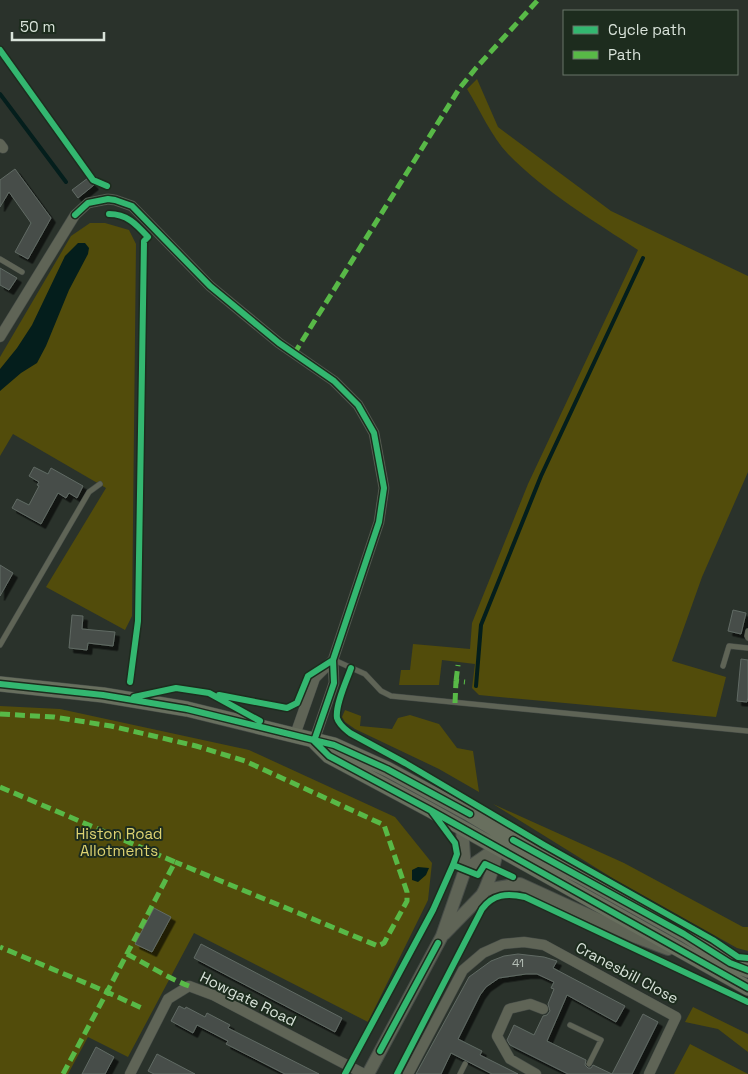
<svg xmlns="http://www.w3.org/2000/svg" width="748" height="1074" font-family="'Space Grotesk',sans-serif">
<style>
.green{fill:#524c0b}
.water{fill:#041e1c}
.lines{fill:none;stroke-linecap:round;stroke-linejoin:round}
.stream{stroke:#041e1c;stroke-width:4}
.building{fill:#464e49;stroke:#616a64;filter:url(#shadow)}
.service-casing{stroke:#474d48;stroke-width:6}
.minor-casing{stroke:#474d48;stroke-width:11}
.tertiary-casing{stroke:#474d48;stroke-width:14}
.secondary-casing{stroke:#474d48;stroke-width:16}
.service{stroke:#5f6456;stroke-width:5}
.minor{stroke:#5f6456;stroke-width:10}
.tertiary{stroke:#5f6456;stroke-width:12}
.secondary{stroke:#686f5e;stroke-width:15}
.quiet{stroke:#58b947;stroke-width:5;stroke-dasharray:10 5;stroke-linecap:butt}
.cycleway-casing{stroke:#1d2c1e;stroke-width:9}
.cycleway{stroke:#33b770;stroke-width:6}
.labels{text-anchor:middle;stroke-width:4;stroke-linejoin:round;paint-order:stroke}
.number-label{font-size:12px;fill:#b4beb6}
.park-label{font-size:15px;fill:#ded372;stroke:#1d2c1e}
.street-label{font-size:15px;fill:#d9e3da;stroke:#1d2c1e}
</style>
<defs>
<filter id="shadow"><feDropShadow dx="4.5" dy="4.5" stdDeviation="0" flood-color="#0009"/></filter>
</defs>
<rect width="100%" height="100%" fill="#2a322b"/>
<path class="green" d="M477 79 498 127 611 211 748 276V472L702 577 672 661 726 677 716 717 479 695 472 688 475 664 442 660 439 685H399L401 670H410L413 644 470 649 472 623 528 484 638 250C594 221 545 192 508 154 491 136 480 110 467 89Z
M90 223H105L129 230 136 244 132 616 125 630 46 587 106 488 13 434 0 456V357L71 236Z
M0 706 60 709 249 750 395 817 432 863 428 900 368 1022 194 933 128 1057 88 1037 68 1074H0Z
M345 710 361 716 360 726 392 729 398 718 410 715 439 724 457 748 473 751 479 792 439 769 355 729 345 722 342 717Z
M493 804 624 863 743 927H748V951L737 948 614 879Z
M693 1007 748 1034V1052L718 1029 685 1022Z
M690 1044 748 1074H674Z"/>
<path class="water" d="M78 243H85L89 248 88 254 69 290 46 346 37 363 21 373 0 391V369L17 348 32 325 65 256Z
M418 867 429 868 426 875 418 882 412 880V870Z"/>
<g class="lines">
<path class="stream" d="M0 94 66 182
M476 686 481 625 541 476 643 258"/>
</g>
<path class="building" d="M15 169 51 218 28 259 15 252 31 223 9 192 0 207V180Z
M88 178 94 185 78 198 72 190Z
M0 268 17 278 9 290 0 285Z
M34 467 48 474 51 468 83 486 77 498 69 493 66 498 58 493 41 524 12 508 17 499 29 505 39 486 37 485 39 482 29 476Z
M0 565 13 573 0 596Z
M733 610 746 613 741 634 728 631Z
M72 615 83 616 82 629 115 632 113 646 88 643 87 650 69 648Z
M741 659 748 660V697L747 702 737 701Z
M154 908 171 917 152 952 135 944Z
M201 944 342 1018 335 1032 194 958Z
M518 954 544 957 557 961 553 968 625 1006 616 1022 567 995 547 1041 586 1060 585 1065 588 1068H591L593 1065 612 1074 643 1014 658 1022 632 1074H568L510 1045 507 1040 514 1025 534 1035 543 1016 547 1015 550 1011 548 1004 554 989 551 988 554 982 537 974H526L499 978 486 987 480 995 458 1039 482 1051 480 1055 518 1074H492L451 1053 441 1074H416L469 977 491 961 504 956Z
M179 1006 185 1009 186 1007 205 1017 207 1013 230 1025 228 1028 319 1074H285L226 1044 228 1041 197 1025 193 1033 171 1021Z
M96 1047 114 1057 105 1074H82Z
M157 1054 195 1074H154L148 1071Z"/>
<g class="lines">
<g class="service-casing">
<path id="service" d="M0 259 22 272
M748 631 747 636 748 638
M0 645 89 492 100 484
M334 660 365 674 381 691 391 696 748 731
M723 666 729 646 748 648
M570 1025 601 1040 589 1064
M460 1074 465 1064"/>
</g>
<g class="minor-casing">
<path id="minor" d="M0 144 3 148
M0 337 75 215 88 203 108 199 115 200 132 206 210 286 279 343 334 381 358 405 374 433 384 488 379 522 333 660 334 683 314 741
M295 735 315 678 333 660
M130 1074 168 999 189 986 213 995 364 1074
M408 1074 463 970 483 953 503 944 524 942 544 945 676 1017 649 1074
M536 1074 510 1059 497 1036 509 1009 530 1004 543 1009"/>
</g>
<g class="tertiary-casing">
<path id="tertiary" d="M465 870 500 846
M485 890 520 884 636 937 668 949
M444 934 482 895C487 886 498 858 496 848 496 847 493 841 493 840
M368 1074 442 936 465 870 462 828"/>
</g>
<g class="secondary-casing">
<path id="secondary" d="M0 684 103 695 187 709 334 745 387 769 470 814 538 855 580 876 684 934 730 963 748 970
M314 741 329 756 430 810 748 988"/>
</g>
<use href="#service" class="service"/>
<use href="#minor" class="minor"/>
<use href="#tertiary" class="tertiary"/>
<use href="#secondary" class="secondary"/>
<path class="quiet" d="M294 354 459 89 476 68 538 0
M456 681 458 665
M455 703 456 681 465 682
M0 714 54 717 111 726 196 746 245 761 384 825 407 892V901L384 943 378 946 175 862
M0 787 175 862 107 992 0 947
M127 954C146 964 170 979 189 986
M63 1074 107 992 144 1009"/>
<g class="cycleway-casing">
<path id="cycleway" d="M0 50 93 180 107 186
M109 214C127 214 136 224 148 237L144 241 138 621 130 682
M75 215 88 203 108 199 115 200 132 206 210 286 279 343 334 381 358 405 374 433 384 488 379 522 333 660 334 683 314 741
M351 668C347 680 335 705 337 718 339 725 345 729 350 733L405 763 544 845 713 940 738 957 748 958
M0 684 103 695 187 709 334 745 387 769 470 814
M219 695 287 708 297 703 308 676 333 660
M134 697 176 688 209 693 260 721
M314 741 329 756 430 810 748 988
M513 840 684 934 730 963 748 970
M453 865 478 875 485 864 513 877
M380 1051 438 943
M345 1074 433 910 453 865 457 854 455 843 432 812
M397 1074 482 909C493 894 507 893 525 897L748 1002"/>
</g>
<use href="#cycleway" class="cycleway"/>
</g>
<g class="labels">
<g class="number-label">
<text x="518" y="967">41</text>
</g>
<g class="park-label">
<text x="119" y="839">Histon Road<tspan x="119" dy="17">Allotments</tspan></text>
</g>
<g class="street-label">
<text transform="translate(627 973) rotate(28)" y="5">Cranesbill Close</text>
<text transform="translate(248 999) rotate(26)" y="5">Howgate Road</text>
</g>
</g>
<rect x="563" y="10" width="175" height="65" fill="#1d2c1e" stroke="#687569"/>
<rect x="573" y="26" width="25" height="8" fill="#33b770" stroke="#687569"/>
<text x="608" y="35" font-size="15" fill="#d9e3da">Cycle path</text>
<rect x="573" y="51" width="25" height="8" fill="#58b947" stroke="#687569"/>
<text x="608" y="60" font-size="15" fill="#d9e3da">Path</text>
<path d="M12 32v8h92v-8" fill="none" stroke="#d9e3da" stroke-width="2.5"/>
<text x="20" y="32" font-size="15" fill="#d9e3da" stroke="#1d2c1e" stroke-width="4" paint-order="stroke">50 m</text>
</svg>
